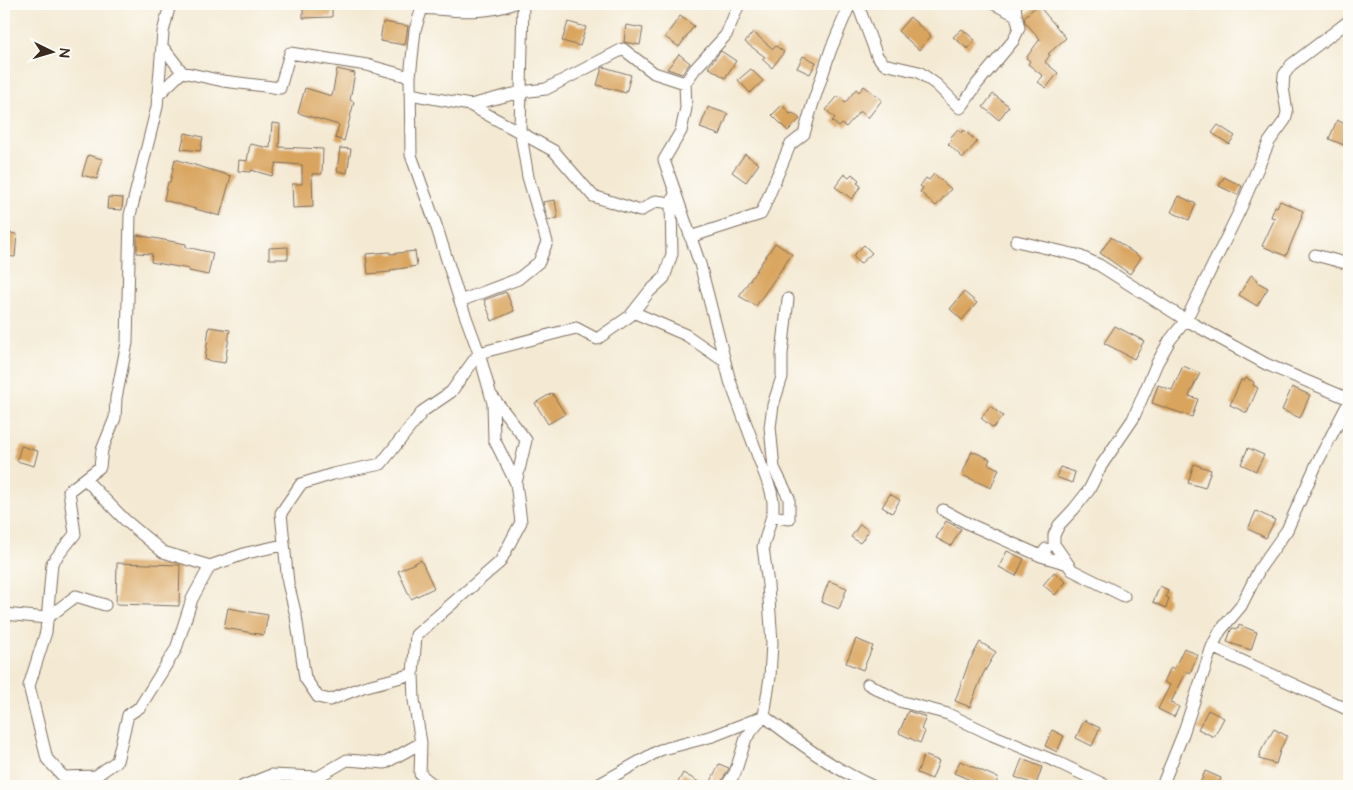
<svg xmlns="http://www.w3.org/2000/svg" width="1353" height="790" font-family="'Architects Daughter',sans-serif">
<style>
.building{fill:#d9a45d}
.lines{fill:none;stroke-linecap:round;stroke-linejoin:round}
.street-casing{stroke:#7c6d5e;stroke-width:13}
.street{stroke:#fff;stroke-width:11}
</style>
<rect width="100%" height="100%" fill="#fdfcf7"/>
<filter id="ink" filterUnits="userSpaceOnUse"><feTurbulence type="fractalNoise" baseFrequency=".02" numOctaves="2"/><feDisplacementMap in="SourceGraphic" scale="10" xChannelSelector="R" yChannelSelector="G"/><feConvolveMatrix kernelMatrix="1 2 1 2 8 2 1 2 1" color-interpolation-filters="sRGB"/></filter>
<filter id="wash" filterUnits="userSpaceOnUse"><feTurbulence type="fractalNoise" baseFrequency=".0096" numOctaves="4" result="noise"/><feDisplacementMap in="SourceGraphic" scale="20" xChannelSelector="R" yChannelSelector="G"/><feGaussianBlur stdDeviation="1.12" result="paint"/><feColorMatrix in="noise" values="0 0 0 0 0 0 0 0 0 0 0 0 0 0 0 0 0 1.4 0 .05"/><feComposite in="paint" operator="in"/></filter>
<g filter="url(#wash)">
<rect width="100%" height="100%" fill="#f4ead4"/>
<g id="blocks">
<path class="building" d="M303 4H332V17L303 18Z
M1038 5 1066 38 1048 54 1050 55 1045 62 1058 73 1046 88 1038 82 1043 76 1028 64 1030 61 1026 58 1040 39 1025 22 1024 17Z
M680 16 694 26 679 47 665 37Z
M910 17 931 36 919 50 898 31Z
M383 22 408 26 405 45 380 41Z
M568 22 586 27 580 46 562 41Z
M626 25 643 28 640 45 624 42Z
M962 29 975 40 968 49 953 37Z
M753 32 773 49 776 46 784 52 772 68 762 59 765 57 745 42Z
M721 51 736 61 725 78 708 67Z
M679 54 690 63 682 74 667 69Z
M803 56 816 62 810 74 797 68Z
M604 67 631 75 626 93 597 85 602 68Z
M337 69 355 73 350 100 354 102 344 141 335 138 339 125 298 113 305 88 332 96Z
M751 69 763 81 750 93 738 80Z
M864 86 882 100 868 118 860 111 846 127 842 124 839 127 832 121 835 118 826 110 838 96 845 103 856 89 859 92Z
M993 94 1009 106 999 120 983 107Z
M782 105 790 114 793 113 800 119 788 131 772 115Z
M708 107 728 114 720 135 700 128Z
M1337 120 1349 126V134L1344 145 1329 139Z
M272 123 280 124 279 147 323 149 322 174H312L313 207 293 208 292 184H302V165L276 163 272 176 251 170V172L238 171 239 160 247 161 250 144 270 148Z
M1218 125 1235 136 1229 144 1212 133Z
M958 129 962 133 964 130 977 142 963 158 948 144 952 140 950 138Z
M185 133 203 137 200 151 181 149Z
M340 148 351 149 347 173 337 171Z
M745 154 759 164 746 182 732 172Z
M88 155 102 159 97 179 82 175Z
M175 159 231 176 220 216 164 200 168 182H170Z
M845 174 849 177 852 174 859 180 857 183 861 186 852 199 835 187Z
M934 174 951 189 936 206 920 192 923 188 920 186 926 178 929 180Z
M1224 177 1242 186 1238 195 1219 186Z
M1179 196 1196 204 1189 220 1171 212Z
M108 197 123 198 122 210 107 209Z
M555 200 558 218 548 220 543 202Z
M1280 201 1303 211 1301 216 1302 217 1286 256 1262 246 1275 218 1271 217 1275 206 1277 207Z
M4 233 17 234 15 257 4 256Z
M137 235 186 244V247L213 253 208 275 189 271V269L151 262 152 254 137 253Z
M1111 237 1141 258 1130 274 1100 253Z
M775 243 792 254 756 306 739 296Z
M864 245 872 253 860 264 853 256Z
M288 247V259H269V248Z
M415 251 417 266 391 270V272L368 274 366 254 390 252V254Z
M1251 275 1258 280 1257 282 1268 288 1257 306 1239 295Z
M506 292 514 311 492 321 484 300Z
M964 292 977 303 962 320 950 309Z
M1115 326 1144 341 1134 359 1104 343Z
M209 327 230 330 225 363 205 360Z
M1183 366 1200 373 1189 396 1198 399 1192 417 1152 403 1158 385 1172 390Z
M1246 378 1254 382 1253 385 1258 388 1247 413 1230 405 1241 380 1244 381Z
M1292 387 1310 395 1300 418 1282 410Z
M552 393 565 414 548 424 535 403Z
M990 406 1003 416 993 428 981 418Z
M21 446 38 451 34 466 17 461Z
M1248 448 1264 455 1256 471 1241 464Z
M972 451 990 459 988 464 999 469 991 488 962 475Z
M1194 464 1211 470 1205 488 1188 483Z
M1060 467 1075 472 1072 483 1056 477Z
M890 494 900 500 892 513 882 507Z
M1256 511 1275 520 1266 538 1248 529Z
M946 521 961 529 951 546 936 538Z
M860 524 869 531 860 543 851 537Z
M1007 551 1024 559 1016 576 999 567Z
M421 560 434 588 411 599 398 571Z
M117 563 180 565 179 606 116 604Z
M1054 572 1066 582 1055 595 1043 585Z
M829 581 847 588 839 609 821 602Z
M1160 586 1168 590 1166 597 1169 598 1166 608 1153 602Z
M228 608 268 615 264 635 224 628Z
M1239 625 1257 632 1251 650 1227 642 1231 630 1233 628 1238 629Z
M856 639 873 646 863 670 846 663Z
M980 642 996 652 983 674 970 707 955 701 969 662Z
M1184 648 1198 655 1190 673 1187 671 1171 702 1179 707 1174 717 1158 709 1170 685 1164 682 1171 667 1174 669Z
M1208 710 1224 718 1214 737 1198 729Z
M908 711 926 717 921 729 925 732 920 743 899 733Z
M1084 720 1100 728 1092 746 1076 738Z
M1274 729 1287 736 1281 748 1276 764 1259 759 1261 751Z
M1052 730 1064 736 1057 752 1045 746Z
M924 755 939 761 932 779 917 773Z
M1022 759 1042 767 1036 785 1015 777Z
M960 761 998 778 995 786H973L975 782 954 773Z
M719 764 729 768 728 770 719 786H709Z
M1205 771 1221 778 1218 786H1199Z
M683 773 706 786H676Z"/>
</g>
</g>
<g filter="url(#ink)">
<use href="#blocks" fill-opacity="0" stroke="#7c6d5e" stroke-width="1"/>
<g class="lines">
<g class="street-casing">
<path id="street" d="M852 4 859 8 877 56 884 64 919 72 937 85 960 108 963 105 977 84 1013 41 1019 28 1016 15
M994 4 1016 15 1015 4
M1349 21 1291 65 1284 75 1283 87 1287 112 1285 120 1269 142 1240 210 1186 320 1266 364 1349 399
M162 46 182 72 223 81 280 88 290 53 367 65 410 77
M410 94 470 105 521 92 546 89 623 49 654 73 685 83
M157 96 182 72
M470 105 554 151 593 196 640 211 656 201 671 203
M690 237 761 214 790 145 804 134 812 106 831 49 850 4
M1016 241 1077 255 1099 265 1186 320 1170 340 1157 363 1133 419 1101 466 1089 490 1074 509 1059 525 1054 535V544L1072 570 1124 596
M1315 255 1349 264
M460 301 518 279 539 262 547 242 528 177 520 129 523 4
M633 312 686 335 724 361
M492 396 526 440 516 483
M85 479 125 520 163 552 210 566
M943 510 969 524 1041 556
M772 516 789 519V498L774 468 770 427 773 405 782 377V354L788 299
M1046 549 1041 556 1068 564
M4 614 47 618 76 596 105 605
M1212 647 1349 710
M413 674 416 635 500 562 521 522 516 483 494 439 493 403 479 353 460 301 437 228 411 155 410 77 415 30 422 8C451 10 484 15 512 4
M868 684 899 701 948 714 992 735 1057 762 1107 786
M64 777 96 776 117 761 128 715 140 707 176 649 192 599 210 566 247 553 283 545
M72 786 47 759 29 686 46 632 52 563 75 534 69 491 100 467 102 450 115 418 116 398 127 343 130 215 157 107 163 32 170 4
M243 786 271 775 318 777 347 760 385 763 421 743
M435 786 420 774 421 743 414 700 413 674 363 687 330 700 318 697 305 678 296 616 288 583 281 513 301 484 333 474 381 464 423 411 451 392 479 353 576 328 597 339 630 316 649 292 664 278 672 254 671 203 675 194
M596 786 660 750 713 736 764 716C799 743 831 767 872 786
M726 786 735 773 746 738 764 716 770 677 772 643 768 585 763 547 773 512V502L771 491 730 381 700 264 664 160 681 131 686 108 685 83 695 69 726 35 739 4
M1162 786 1183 734 1212 647 1220 631 1241 606 1260 568 1287 530 1317 463 1349 402"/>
</g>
<use href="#street" class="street"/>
</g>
</g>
<rect width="1353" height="790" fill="none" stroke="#fdfcf7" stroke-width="20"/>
<g transform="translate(52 52) rotate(95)" stroke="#fdfcf7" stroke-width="4" paint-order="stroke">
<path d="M0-4L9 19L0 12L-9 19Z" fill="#3b2a1e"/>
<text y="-8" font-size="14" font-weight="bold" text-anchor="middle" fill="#3b2a1e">N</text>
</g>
</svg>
